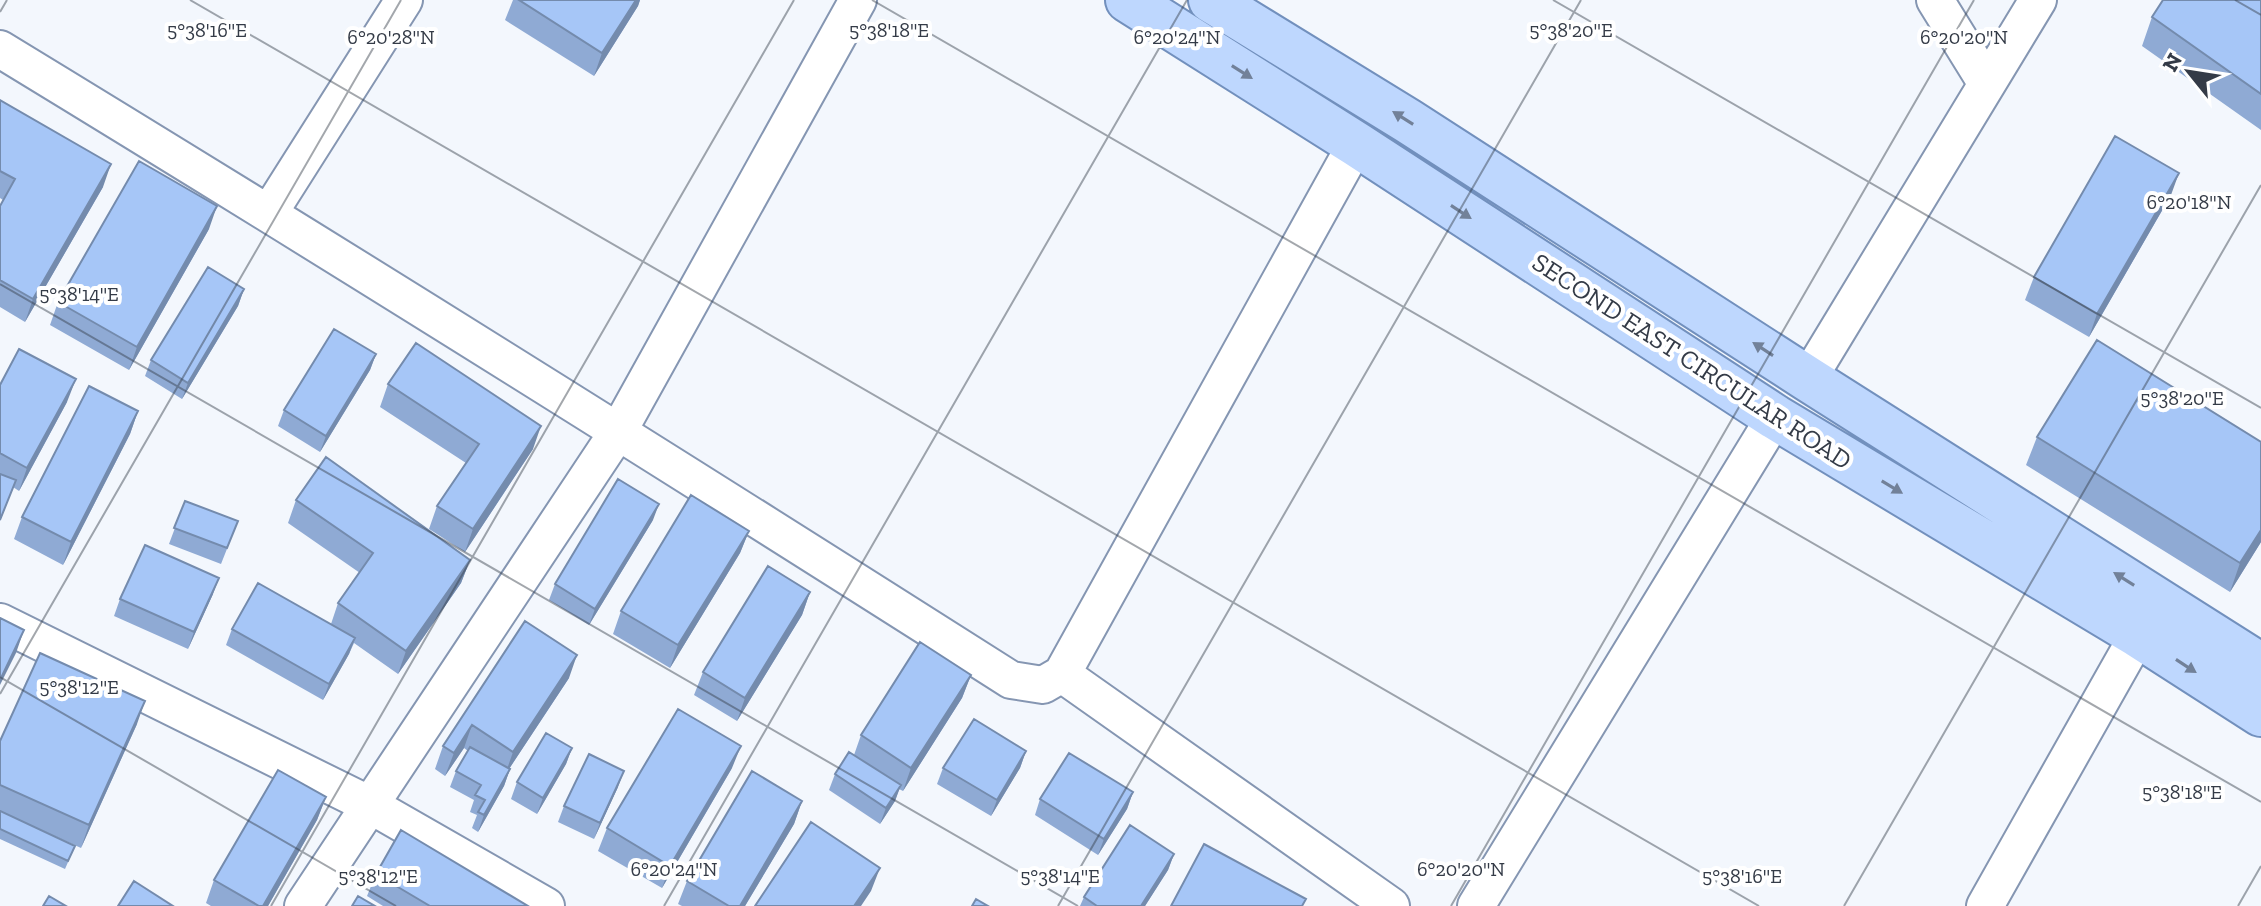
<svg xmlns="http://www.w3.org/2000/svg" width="2261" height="906" font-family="'Zilla Slab',serif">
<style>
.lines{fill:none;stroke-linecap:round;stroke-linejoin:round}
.minor-casing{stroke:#8596b2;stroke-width:40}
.major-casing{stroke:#7290bd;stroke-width:48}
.minor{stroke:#fff;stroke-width:36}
.major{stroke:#bed7fe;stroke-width:44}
.wall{fill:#8faad4}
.shaded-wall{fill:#748bad}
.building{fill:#a6c6f7;stroke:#748bad;stroke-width:2}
.oneway{fill:#728199}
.ticks{fill:none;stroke:#343b47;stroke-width:2;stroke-opacity:0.45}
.labels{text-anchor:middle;stroke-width:8;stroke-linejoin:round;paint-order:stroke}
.street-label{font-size:26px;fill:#343b47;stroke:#fff}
.ticks-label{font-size:20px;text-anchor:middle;fill:#343b47;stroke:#fff;stroke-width:8;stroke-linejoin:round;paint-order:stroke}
</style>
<rect width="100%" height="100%" fill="#f3f7fd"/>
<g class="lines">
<g class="minor-casing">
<path id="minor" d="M1935 0 1987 84
M0 49C340 256 676 467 1011 680L1043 685 1062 674 1356 144
M269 213 404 0
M1808 379 2038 0
M0 622 370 805 546 906
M1062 674 1391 906
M303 906 619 430 858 0
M1476 906 1775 417
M1985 906 2138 635 2164 626"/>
</g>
<g class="major-casing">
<path id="major" d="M1128 0 1356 144 1775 417 2138 635 2261 714
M1211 0 1408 121 1808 379 2261 666"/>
</g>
<use href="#minor" class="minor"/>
<use href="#major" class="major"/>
</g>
<path class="wall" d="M513 0H640L638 6 594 76 505 20Z
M2261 0V130L2142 46 2152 17Z
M0 100 103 187 25 322 0 307V206L3 200 0 198Z
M2171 195 2089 337 2025 300 2034 277Z
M209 229 129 370 50 325 58 302Z
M244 289 238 306 182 399 145 376 151 360Z
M376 354 370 370 320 452 278 426 284 410Z
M388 384 533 449 465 552 429 529 437 506 466 463 380 407Z
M0 385 67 402 19 491 13 487 0 521Z
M138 411 130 434 63 565 14 539 22 517Z
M2037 437 2261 442V542L2230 592 2026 465Z
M296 500 470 560 461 583 398 674 354 643 349 654 323 700 226 645 232 629 331 624 338 603 360 573 288 523Z
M185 501 238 521 221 564 169 544Z
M653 520 589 625 549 600 555 584Z
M749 531 740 553 670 668 613 634 621 611Z
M810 592 802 615 737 721 694 695 703 672Z
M213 594 188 649 114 616 120 599Z
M525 621 569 678 509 769H510L504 786 478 832 472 828 477 815 470 812 474 800 450 787 456 771 468 751 464 748 445 776 435 769 443 746Z
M971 675 962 698 903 791 899 789 895 801 880 824 829 790 835 774 854 755 861 735Z
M137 724 81 848 26 823 75 846 65 869 0 839V741Z
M572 748 566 764 537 814 511 799 517 782Z
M1026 751 1020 768 991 816 937 784 943 768Z
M732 768 662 888 598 851 607 828Z
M618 787 594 839 558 822 564 806Z
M1133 792 1127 809 1098 855 1035 815 1040 799Z
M326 797 317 820 268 906H211L206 903 214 880Z
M802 801 794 824 745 906H682L678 904 687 881Z
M1174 854 1168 870 1145 906H1080L1084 897Z
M376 874 528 906H383L367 896Z"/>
<path class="shaded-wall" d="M636 0H640L638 6 594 76 602 53Z
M111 164 103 187 25 322 33 299Z
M2179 173 2171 195 2089 337 2097 314Z
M217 206 209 229 129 370 137 347Z
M244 289 238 306 182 399 188 383Z
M376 354 370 370 320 452 326 436Z
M76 379 67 402 19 491 27 468Z
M138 411 130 434 63 565 71 542Z
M541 426 533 449 465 552 473 529Z
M659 504 653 520 589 625 595 609Z
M2261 530V542L2230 592 2240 563Z
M749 531 740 553 670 668 678 645Z
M470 560 461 583 398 674 406 651Z
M219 578 213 594 188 649 194 632Z
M810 592 802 615 737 721 745 698Z
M24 630 16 653 0 685V680Z
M355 638 349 654 323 700 329 684Z
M577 655 569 678 505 775 513 752Z
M971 675 962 698 903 791 911 768Z
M145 701 137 724 81 848 89 825Z
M472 725 464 748 445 776 454 753Z
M741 746 732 768 662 888 670 866Z
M572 748 566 764 537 814 543 798Z
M1026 751 1020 768 991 816 997 800Z
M510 769 504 786 478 832 484 815Z
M624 771 618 787 594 839 600 823Z
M901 785 895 801 880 824 886 808Z
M1133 792 1127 809 1098 855 1104 839Z
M326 797 317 820 268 906H263Z
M802 801 794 824 745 906H740Z
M1174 854 1168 870 1145 906H1141Z
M880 868 871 891 861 906H854Z"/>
<path class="building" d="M519 0H636L602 53Z
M2163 0H2261V94L2152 17Z
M0 100 111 164 33 299 0 280V206L15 179 0 171Z
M2115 136 2179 173 2097 314 2034 277Z
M139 161 217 206 137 347 58 302Z
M208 267 244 289 188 383 151 360Z
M334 329 376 354 326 436 284 410Z
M2097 340 2261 442V530L2240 563 2037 437Z
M416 343 541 426 473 529 437 506 479 444 388 384Z
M19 349 76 379 27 468 0 453V385Z
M89 386 138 411 71 542 22 517Z
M326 457 470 560 406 651 338 603 373 553 296 500Z
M0 474 16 480 0 520Z
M618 479 659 504 595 609 555 584Z
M691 495 749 531 678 645 621 611Z
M185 501 238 521 227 548 174 528Z
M145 545 219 578 194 632 120 599Z
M768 566 810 592 745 698 703 672Z
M258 583 355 638 329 684 232 629Z
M0 618 24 630 0 680Z
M525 621 577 655 513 752 472 725 454 753 443 746Z
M920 642 971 675 911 768 861 735Z
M40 653 145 701 89 825 0 785V741Z
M678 709 741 746 670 866 607 828Z
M974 719 1026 751 997 800 943 768Z
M546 733 572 748 543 798 517 782Z
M470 747 510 769 484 815 478 812 485 800 475 795 481 785 456 771Z
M849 752 901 785 886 808 835 774Z
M1069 753 1133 792 1104 839 1040 799Z
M589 754 624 771 600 823 564 806Z
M278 770 326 797 263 906H259L214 880Z
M752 771 802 801 740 906H729L687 881Z
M0 811 75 846 68 861 0 829Z
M811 822 880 868 854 906H755Z
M1130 825 1174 854 1141 906H1097L1084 897Z
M401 830 528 906H430L376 874Z
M1204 844 1306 899 1302 906H1171Z
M134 881 173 906H118Z
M49 896 66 906H43Z
M358 896 375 906H352Z
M976 899 988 906H972Z"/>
<defs><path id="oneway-solid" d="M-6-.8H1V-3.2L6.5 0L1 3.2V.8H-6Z" transform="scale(2)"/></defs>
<g class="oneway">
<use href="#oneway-solid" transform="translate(1242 72) rotate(32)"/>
<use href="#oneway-solid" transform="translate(1403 118) rotate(-148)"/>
<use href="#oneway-solid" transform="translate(1461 212) rotate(33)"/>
<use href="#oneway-solid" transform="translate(1763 349) rotate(-147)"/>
<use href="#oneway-solid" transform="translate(1892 487) rotate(31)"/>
<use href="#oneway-solid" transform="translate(2124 579) rotate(-148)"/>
<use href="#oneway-solid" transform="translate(2186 666) rotate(33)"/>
</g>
<path class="ticks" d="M190 0 1759 906M872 0 2261 802M1553 0 2261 408M2235 0 2261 15M0 12 7 0M0 284 1078 906M0 677 396 906M0 694 401 0M271 906 794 0M664 906 1187 0M1058 906 1581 0M1451 906 1974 0M1844 906 2261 185M2238 906 2261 866"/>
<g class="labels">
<g class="street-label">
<text transform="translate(1692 361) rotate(33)" y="9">SECOND EAST CIRCULAR ROAD</text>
</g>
</g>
<g class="ticks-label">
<text x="207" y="37">5°38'16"E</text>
<text x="889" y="37">5°38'18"E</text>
<text x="1571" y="37">5°38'20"E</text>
<text x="1177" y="44">6°20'24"N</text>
<text x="1964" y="44">6°20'20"N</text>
<text x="391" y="44">6°20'28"N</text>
<text x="2189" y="209">6°20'18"N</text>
<text x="79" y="301">5°38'14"E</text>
<text x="2182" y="405">5°38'20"E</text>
<text x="79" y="694">5°38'12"E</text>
<text x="2182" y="799">5°38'18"E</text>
<text x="674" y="876">6°20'24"N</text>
<text x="1461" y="876">6°20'20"N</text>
<text x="378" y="883">5°38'12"E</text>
<text x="1060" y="883">5°38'14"E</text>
<text x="1742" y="883">5°38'16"E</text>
</g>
<g transform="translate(2189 72) rotate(300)" stroke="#ffffff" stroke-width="6" paint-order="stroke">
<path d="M0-6L14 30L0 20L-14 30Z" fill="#343b47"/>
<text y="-12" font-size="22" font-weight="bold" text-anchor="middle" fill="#343b47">N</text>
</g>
</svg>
